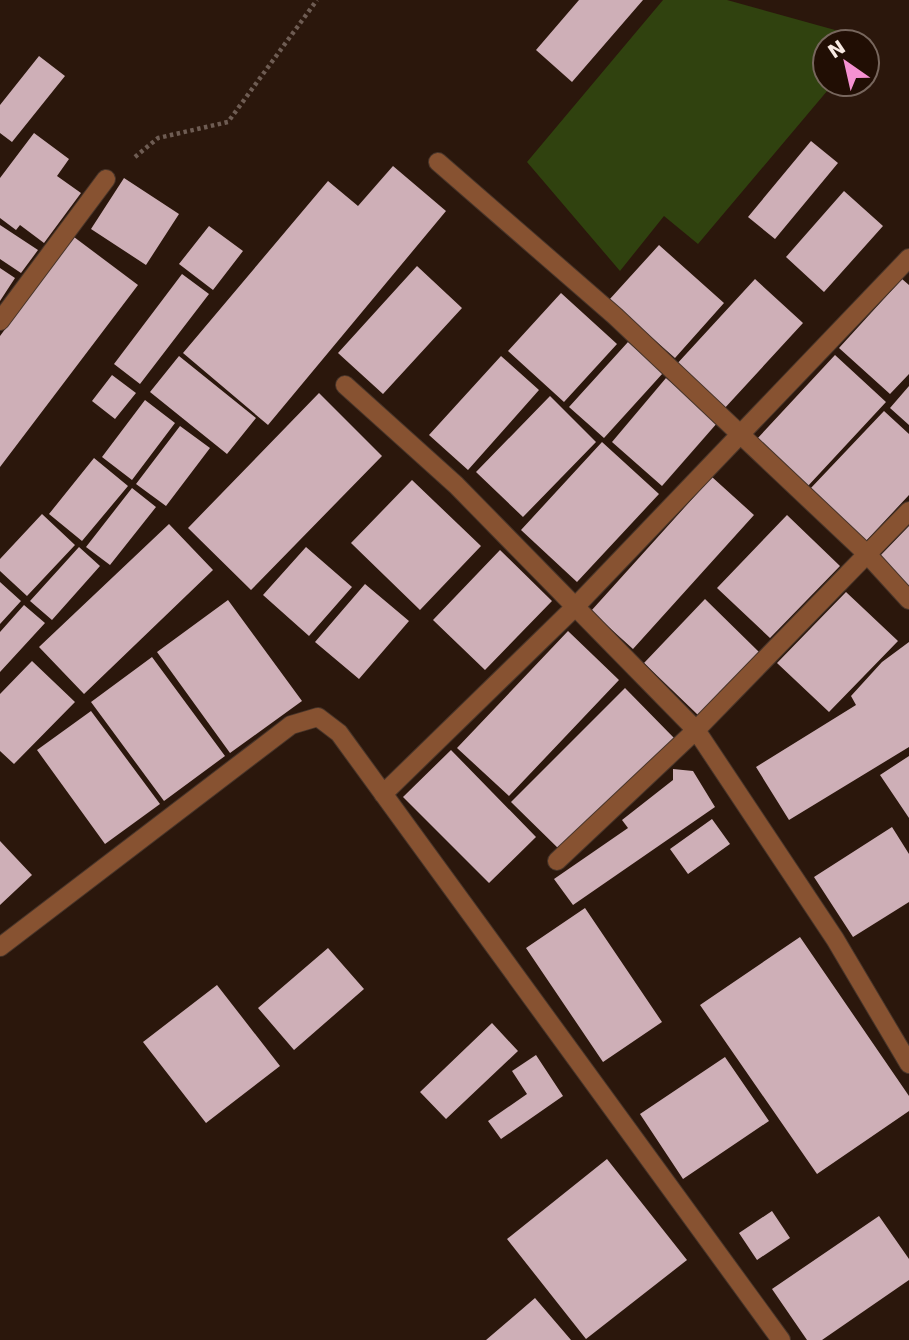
<svg xmlns="http://www.w3.org/2000/svg" width="909" height="1340" font-family="'DejaVu Sans',sans-serif">
<style>
.green{fill:#30420f}
.building{fill:#ceafb7}
.lines{fill:none;stroke-linecap:round;stroke-linejoin:round}
.minor-casing{stroke:#48352a;stroke-width:20}
.path{stroke:#6e5c53;stroke-width:4.5;stroke-dasharray:3.5 3.5;stroke-linecap:butt}
.minor{stroke:#875231;stroke-width:18}
</style>
<rect width="100%" height="100%" fill="#2b170c"/>
<path class="green" d="M663 0H727L871 40 867 44 825 42V84H833L698 244 664 216 620 271 527 162Z"/>
<path class="building" d="M579 0H643L572 82 536 50Z
M39 56 65 76 12 142 0 133V105Z
M34 133 69 159 57 176 81 193 44 243 20 225 16 230 0 218V178Z
M811 141 838 163 775 239 748 217Z
M393 166 446 211 268 425 183 353 328 181 358 206Z
M124 178 179 214 146 265 91 229Z
M844 191 883 226 824 292 786 257Z
M0 225 38 250 21 273 0 259Z
M209 226 243 251 213 290 179 264Z
M74 237 138 285 0 467V336Z
M659 245 724 303 675 358 609 300Z
M417 266 462 308 383 394 338 353Z
M0 268 15 278 0 301Z
M182 274 209 294 140 384 114 364Z
M755 279 803 323 723 410 675 366Z
M902 279 909 285V374L890 394 839 348Z
M561 293 617 344 564 402 508 351Z
M628 342 663 373 604 438 569 407Z
M835 355 886 402 807 487 756 440Z
M179 356 256 418 227 454 150 392Z
M501 356 539 390 468 470 429 435Z
M112 375 136 393 115 419 92 401Z
M666 378 718 422 662 486 612 442Z
M909 386V425L890 408Z
M319 393 382 456 251 590 188 528Z
M550 396 596 442 523 517 476 472Z
M145 400 175 423 132 480 102 457Z
M884 411 909 434V495L866 541 810 489Z
M180 426 210 448 166 506 136 484Z
M602 442 659 494 577 582 521 530Z
M94 458 128 486 82 541 49 514Z
M712 477 754 515 633 649 591 611Z
M412 480 481 546 420 610 351 543Z
M132 488 156 507 110 565 86 547Z
M42 514 75 545 27 596 0 571V559Z
M787 515 840 566 770 638 717 588Z
M169 524 213 570 84 694 39 647Z
M909 526V588L878 558Z
M79 547 100 566 52 620 30 601Z
M306 547 352 587 309 636 263 595Z
M500 550 552 601 485 670 433 620Z
M0 582 21 601 0 624Z
M365 584 409 621 359 679 315 642Z
M846 592 898 641 829 712 777 663Z
M705 599 759 652 698 715 644 663Z
M228 600 302 701 230 753 157 652Z
M24 605 45 623 0 672V632Z
M568 631 619 680 509 796 457 748Z
M909 642V747L789 820 756 767 856 705 851 696 882 662Z
M152 657 225 756 164 801 91 702Z
M32 661 75 702 14 764 0 751V694Z
M625 688 675 739 562 852 511 802Z
M91 711 160 804 105 844 37 750Z
M451 750 536 837 489 883 403 797Z
M909 756V818L880 775Z
M673 769 693 771 715 807 573 905 554 879 628 828 622 820 673 780Z
M712 819 730 844 688 874 670 849Z
M892 827 909 854V902L853 937 814 877Z
M0 841 32 875 0 905Z
M585 908 662 1022 603 1062 526 948Z
M800 937 909 1096V1111L817 1174 700 1005Z
M328 948 364 989 294 1050 258 1008Z
M217 985 280 1066 206 1123 143 1042Z
M492 1023 518 1051 446 1119 420 1092Z
M536 1055 563 1096 501 1139 488 1121 527 1094 512 1071Z
M725 1057 769 1121 683 1179 640 1114Z
M607 1159 687 1260 586 1339 507 1239Z
M772 1211 790 1238 757 1260 739 1233Z
M879 1216 909 1259V1280L822 1340H807L772 1289Z
M535 1298 571 1340H486Z"/>
<g class="lines">
<g class="minor-casing">
<path id="minor" d="M438 162 615 316 867 554 909 600
M0 321 106 179
M345 385 456 485 696 730 835 939 909 1064
M383 794 576 606 909 258
M557 861 696 730 909 511
M0 947 291 725 318 717 339 733 781 1340"/>
</g>
<path class="path" d="M135 157 158 138 228 122 317 0"/>
<use href="#minor" class="minor"/>
</g>
<g transform="translate(846 63) rotate(326)"><circle r="33" fill="#210e04" stroke="#77665d" stroke-width="2"/>
<path d="M0-5L12 26L0 18L-12 26Z" fill="#f591d2"/>
<text y="-10" font-size="19" font-weight="bold" text-anchor="middle" fill="#f8eae3">N</text>
</g>
</svg>
